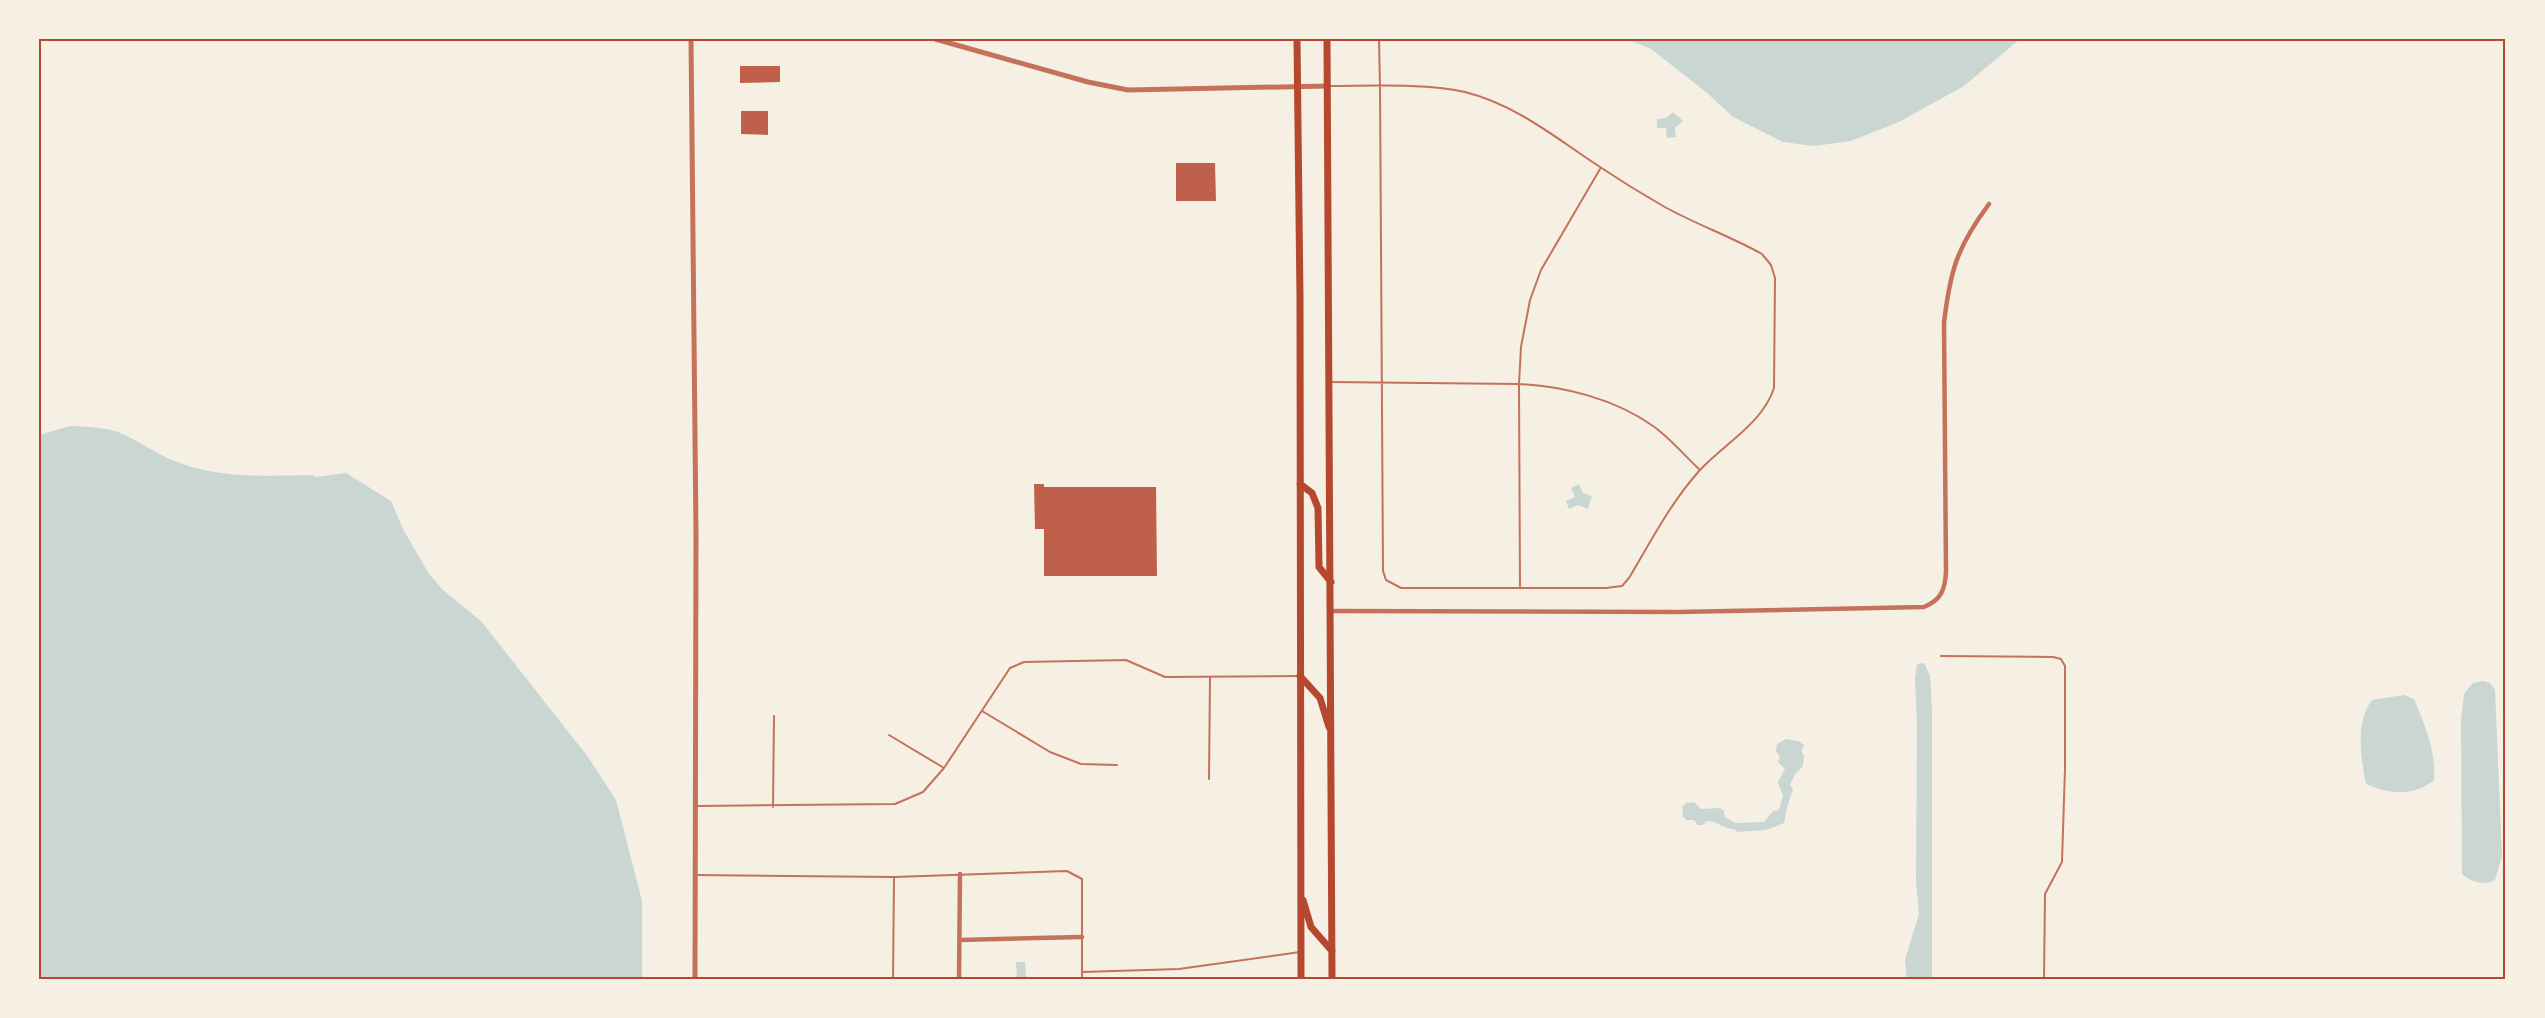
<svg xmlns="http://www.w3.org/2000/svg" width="2545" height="1018" font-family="Montserrat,sans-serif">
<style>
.water{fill:#c9d6d2}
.building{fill:#bf614a}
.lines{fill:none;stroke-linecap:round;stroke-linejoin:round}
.service{stroke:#c5725c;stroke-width:2}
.minor{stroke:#c5725c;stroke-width:4.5}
.tertiary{stroke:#c5725c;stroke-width:5}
.primary{stroke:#b5482f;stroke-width:7}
.neatline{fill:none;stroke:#b5482f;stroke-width:2}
</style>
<rect width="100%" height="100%" fill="#f6efe4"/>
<path class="water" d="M1626 39H2020L1964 86 1901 121 1851 141 1814 146 1783 142 1733 117 1706 92 1651 49Z
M1673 112 1683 121 1675 128 1676 137 1667 138 1666 128H1657V119L1666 118Z
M70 426C89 427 108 427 125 435 147 446 168 461 192 467 232 478 272 476 313 475L315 477 346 473 391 501 404 531 429 574 443 590 481 621 588 757 616 800 642 901V979H39V435Z
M1579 484 1583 493 1592 496 1588 509 1578 505 1569 509 1566 501 1575 497 1571 488Z
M1924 663 1930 676 1932 708V979H1907L1905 960 1919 914 1916 880 1917 727 1915 678 1917 664Z
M2483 681 2490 683 2495 690 2502 856 2495 880C2483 886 2472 882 2462 874L2461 721 2464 694 2473 683Z
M2404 695 2414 699C2425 726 2436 750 2434 780 2413 797 2389 794 2366 784 2361 760 2355 721 2372 700Z
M1786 739 1801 742 1804 746 1801 751 1804 755 1803 766 1795 774 1790 785 1793 789 1786 811 1784 823 1766 830 1737 832 1734 829C1723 829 1718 821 1707 821L1703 825H1698L1694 820H1686L1683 816 1682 807 1686 803 1694 802 1701 809 1720 808 1724 811 1725 817 1735 823 1764 822 1773 811 1779 810 1783 796 1778 782 1785 769 1778 762 1780 757 1776 751 1777 744Z
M1016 962H1025L1026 979H1017Z"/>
<path class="building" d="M740 66H780V82L740 83Z
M741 111H768V135L741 134Z
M1176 163H1215L1216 201H1176Z
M1034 484H1044V487H1156L1157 576H1044V529H1035Z"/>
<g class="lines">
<path class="service" d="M1328 86C1370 86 1424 83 1465 92 1517 105 1557 139 1600 167 1621 181 1642 194 1663 206 1695 224 1730 236 1762 254L1771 265 1775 278 1774 388C1763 423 1724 444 1700 470 1671 502 1651 541 1629 578L1622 586 1606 588H1401L1386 580 1383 571 1380 86 1379 39
M1330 382 1519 384C1564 386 1615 399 1653 426 1670 438 1685 456 1700 470
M1520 588 1519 384 1521 347 1530 300 1541 270 1600 169
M1941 656 2053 657 2061 659 2065 666V768L2062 862 2045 894 2044 979
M982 711 1050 752 1081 764 1117 765
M889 735 944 768
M1209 779 1210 678
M697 806 895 804 923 792 944 768 1010 668 1024 662 1126 660 1165 677 1297 676
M773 807 774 716
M695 875 894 877 1067 871 1082 879V979
M1082 972 1179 969 1300 952
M893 979 894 877"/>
<path class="minor" d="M1331 611 1677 612 1924 607C1941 600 1945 590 1946 572L1944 323C1950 271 1957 247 1989 204
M960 940 1082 937
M959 979 960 874"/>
<path class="tertiary" d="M691 39 696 535 695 979
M935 39 1088 82 1128 90 1328 86"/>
<path class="primary" d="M1297 39 1300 299 1301 979
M1327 39 1332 979
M1300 484 1312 493 1318 508 1319 567 1331 582
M1300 676 1320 698 1329 727
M1303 900 1311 927 1332 951"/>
</g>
<rect width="2545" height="1018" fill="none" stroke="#f6efe4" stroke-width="81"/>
<rect x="40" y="40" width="2464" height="938" class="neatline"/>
</svg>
